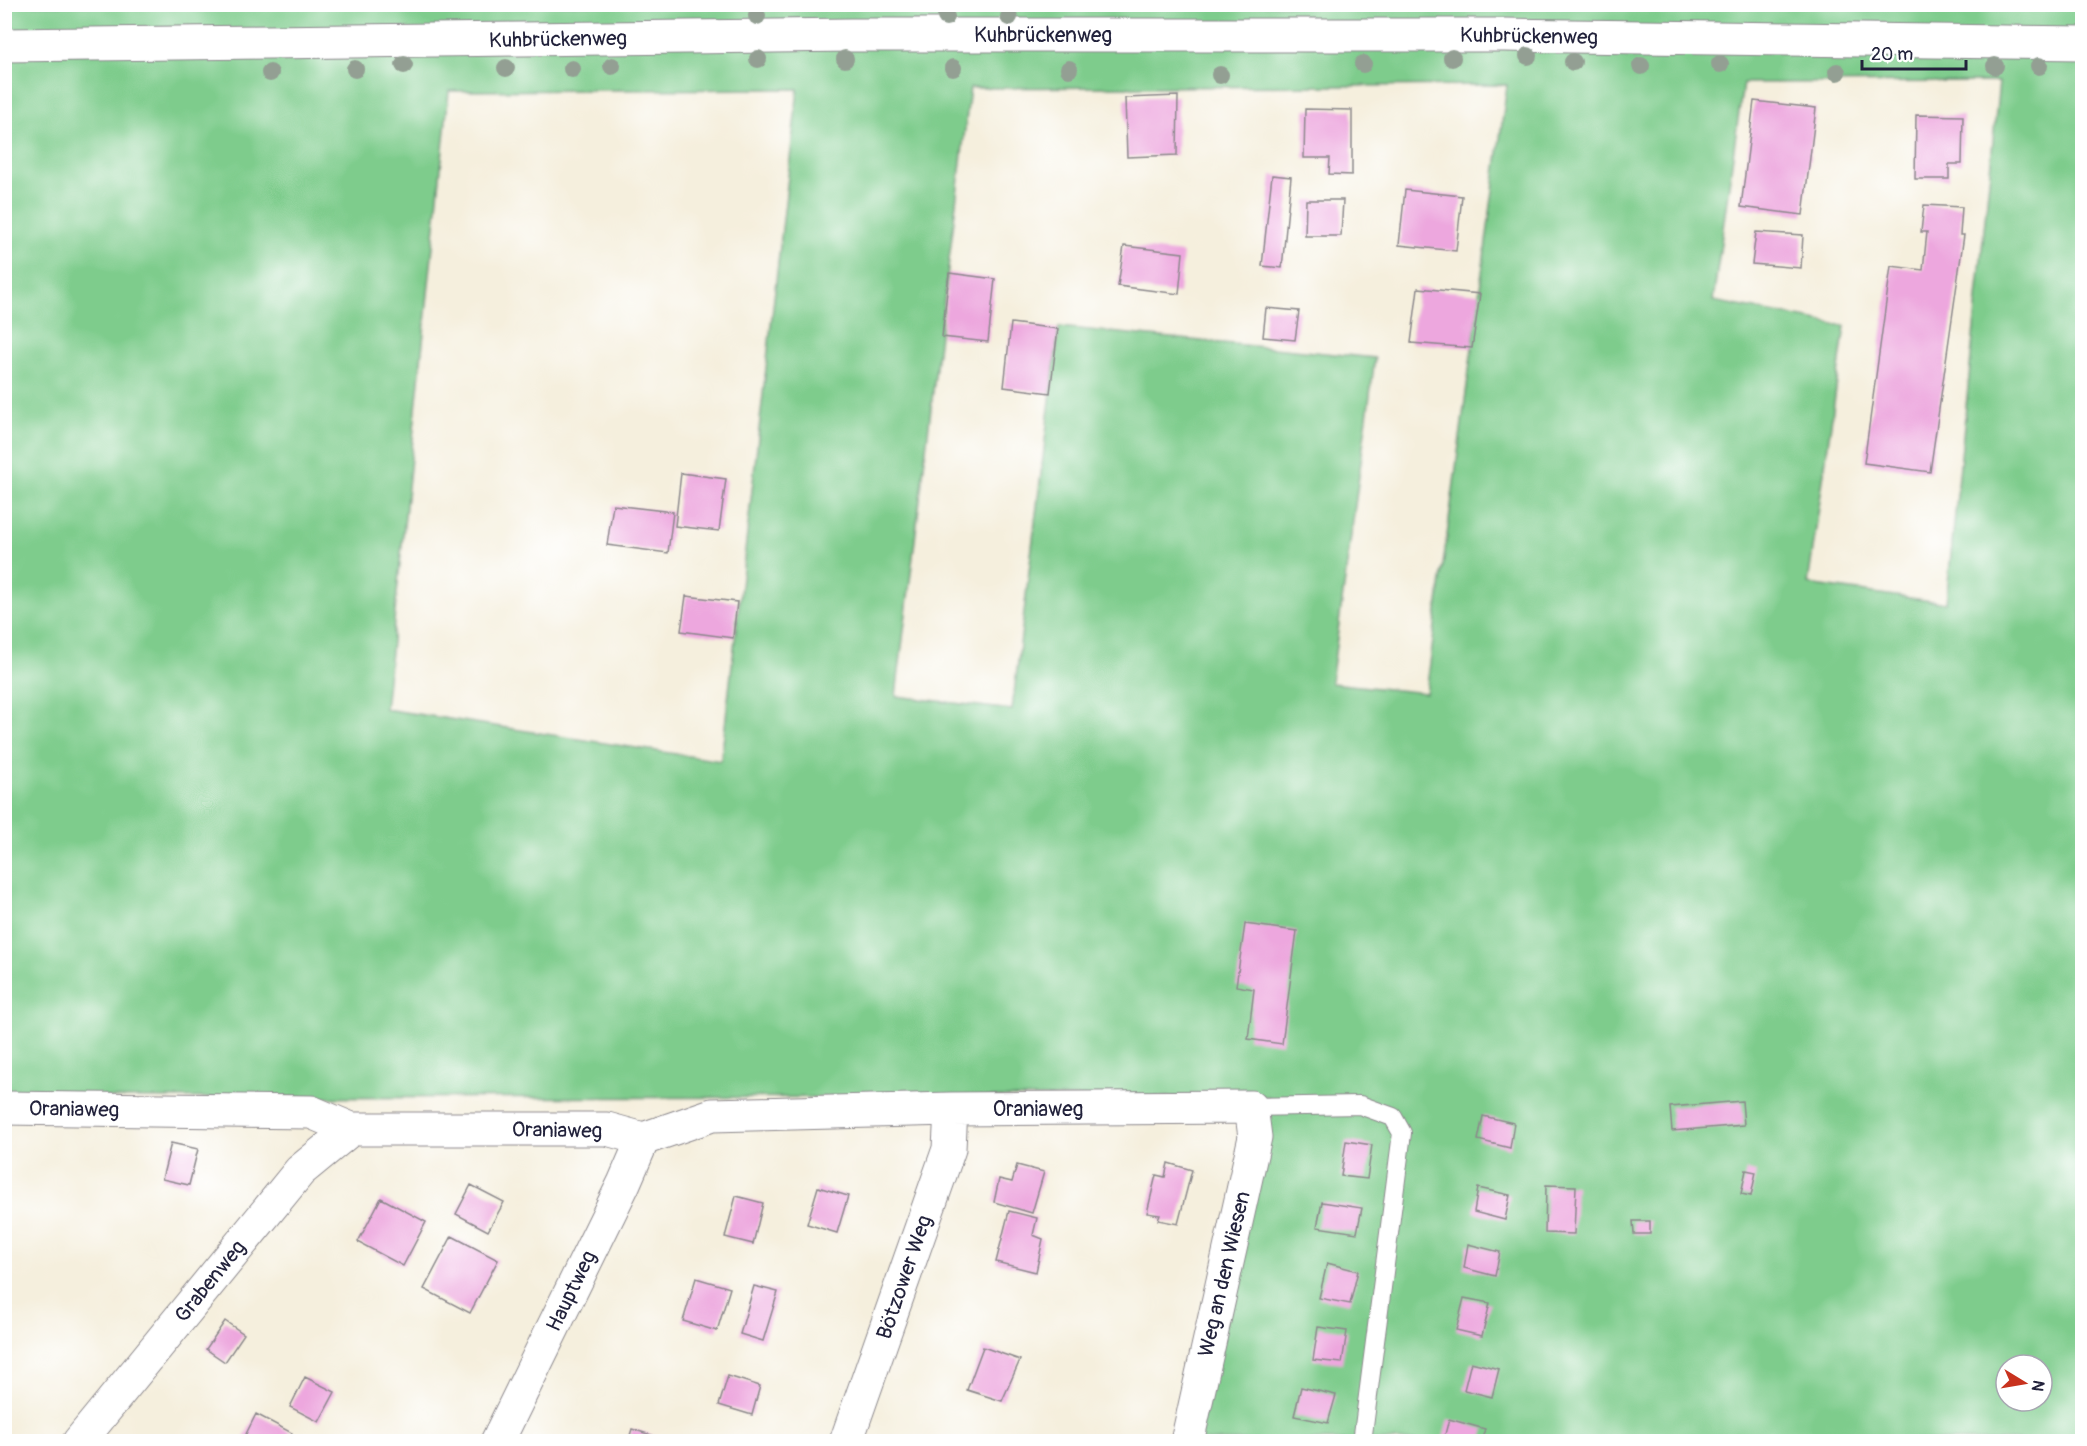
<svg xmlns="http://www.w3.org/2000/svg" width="2087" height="1446" font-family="Pangolin,sans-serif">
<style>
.green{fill:#7ecc8c;stroke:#507764;stroke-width:1.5;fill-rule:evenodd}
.building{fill:#eda7de}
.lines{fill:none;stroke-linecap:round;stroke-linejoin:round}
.service-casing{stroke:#8c888c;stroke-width:20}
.minor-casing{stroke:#8c888c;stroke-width:35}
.tertiary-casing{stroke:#8c888c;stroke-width:35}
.service{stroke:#fff;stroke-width:18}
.minor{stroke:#fff;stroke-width:33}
.tertiary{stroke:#fff;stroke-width:33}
.tree{fill:#939f93}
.labels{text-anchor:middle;stroke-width:4.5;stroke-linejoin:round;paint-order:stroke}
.street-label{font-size:21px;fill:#22223b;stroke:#fff}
</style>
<rect width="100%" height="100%" fill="#fff"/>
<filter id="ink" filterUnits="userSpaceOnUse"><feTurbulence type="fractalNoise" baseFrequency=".0167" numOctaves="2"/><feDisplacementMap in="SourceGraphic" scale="12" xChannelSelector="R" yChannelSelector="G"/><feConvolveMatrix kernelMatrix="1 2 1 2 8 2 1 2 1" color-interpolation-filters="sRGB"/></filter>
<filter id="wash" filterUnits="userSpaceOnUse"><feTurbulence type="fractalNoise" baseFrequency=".008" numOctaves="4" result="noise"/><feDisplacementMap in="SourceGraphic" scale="24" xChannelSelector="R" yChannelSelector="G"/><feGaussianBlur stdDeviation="1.35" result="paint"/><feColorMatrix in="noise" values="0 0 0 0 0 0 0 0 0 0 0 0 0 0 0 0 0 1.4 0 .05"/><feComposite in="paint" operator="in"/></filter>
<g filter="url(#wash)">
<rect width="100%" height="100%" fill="#f5efdd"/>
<path class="green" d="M4 5H2082V1441H1197L1269 1097 5 1098ZM1999 82 1946 603 1808 584 1845 326 1713 301 1743 83ZM1507 85 1426 693 1331 683 1375 358 1059 327 1012 710 896 696 970 88ZM798 89 721 761 385 709 449 91ZM2006 1365H2042V1401H2006Z"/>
<g id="blocks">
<path class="building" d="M1178 96 1177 155 1127 157 1125 98Z
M1754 101 1816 108 1803 215 1741 207Z
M1305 109 1352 110V175L1329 174 1330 158H1304Z
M1916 115 1963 116 1962 164H1949V179H1915Z
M1272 175 1291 177 1282 268 1262 266Z
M1405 190 1462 196 1456 251 1399 245Z
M1306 200H1343L1341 236H1305Z
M1924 205 1962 207 1960 235H1964L1930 472 1864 463 1891 266 1923 270 1927 232H1921Z
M1756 232 1803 235 1801 268 1752 264Z
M1124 246 1183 253 1179 294 1118 286Z
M949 273 995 279 988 342 942 337Z
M1418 288 1480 294 1472 348 1411 343Z
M1266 308 1299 311 1295 340 1263 337Z
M1011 323 1058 329 1050 393 1004 387Z
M681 473 726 479 719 531 675 526Z
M613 505 673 512 668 553 607 545Z
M686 596 737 602 733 638 681 631Z
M1245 924 1297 931 1282 1044 1248 1039 1254 989 1236 986Z
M1742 1101 1744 1125 1672 1131 1670 1107Z
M1483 1116 1514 1123 1510 1148 1478 1140Z
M1346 1141 1372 1145 1367 1179 1341 1176Z
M171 1143 198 1149 189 1185 162 1179Z
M1168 1163 1192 1170 1178 1224 1158 1220 1160 1215 1147 1213 1156 1175 1165 1177Z
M1017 1165 1044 1172 1032 1213 994 1202 999 1179 1012 1182Z
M1746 1170 1756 1172 1751 1196 1741 1194Z
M471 1185 504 1202 488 1231 456 1214Z
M1546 1185 1576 1186 1574 1234 1545 1233Z
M818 1187 848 1196 837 1233 807 1224Z
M1478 1188 1510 1195 1505 1220 1474 1212Z
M736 1196 763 1203 753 1244 725 1237Z
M381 1198 426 1222 403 1266 358 1242Z
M1322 1202 1362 1208 1357 1233 1317 1227Z
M1009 1211 1037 1218 1033 1235 1043 1239 1036 1272 996 1262Z
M1633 1221H1650V1234H1634Z
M452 1236 498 1260 470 1313 424 1289Z
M1468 1244 1500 1252 1495 1276 1464 1268Z
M1327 1263 1358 1271 1350 1304 1319 1298Z
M696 1278 730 1288 717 1331 683 1321Z
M754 1286 778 1292 763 1341 740 1334Z
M1464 1298 1490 1303 1482 1336 1456 1330Z
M225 1321 244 1334 225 1362 206 1349Z
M1318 1327 1347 1331 1342 1363 1313 1360Z
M983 1347 1020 1360 1002 1401 967 1390Z
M1471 1362 1499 1369 1492 1397 1464 1390Z
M728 1376 760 1386 752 1415 719 1405Z
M305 1377 335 1392 319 1422 290 1407Z
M1301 1387 1336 1395 1328 1423 1294 1416Z
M256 1414 292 1433 288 1442H242Z
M1449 1419 1485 1429 1481 1442H1443Z
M632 1429 664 1439 663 1442H628Z"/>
</g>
</g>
<g filter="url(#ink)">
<use href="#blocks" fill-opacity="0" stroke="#8c888c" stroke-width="1.5"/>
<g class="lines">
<g class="service-casing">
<path id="service" d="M1251 1107 1360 1105 1393 1117 1402 1133 1362 1442"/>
</g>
<g class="minor-casing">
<path id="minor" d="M4 1108 311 1112 351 1129H607L643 1139 712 1115 951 1109 1251 1107 1255 1137 1187 1442
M79 1442 300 1171 351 1129
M497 1442 624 1183 643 1139
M846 1442 949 1149 951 1109"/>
</g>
<g class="tertiary-casing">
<path id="tertiary" d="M4 45 851 35H1504L2082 43"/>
</g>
<use href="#service" class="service"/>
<use href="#minor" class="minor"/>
<use href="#tertiary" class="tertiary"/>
</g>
<g class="tree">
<circle cx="757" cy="16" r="9"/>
<circle cx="946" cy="17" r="9"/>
<circle cx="1009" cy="17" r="9"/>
<circle cx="1528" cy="56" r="9"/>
<circle cx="1452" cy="58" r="9"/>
<circle cx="758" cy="59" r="9"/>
<circle cx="845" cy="59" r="9"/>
<circle cx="1573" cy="62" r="9"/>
<circle cx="1363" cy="64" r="9"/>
<circle cx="1720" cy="64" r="9"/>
<circle cx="404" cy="65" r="9"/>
<circle cx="612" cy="66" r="9"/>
<circle cx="1641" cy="66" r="9"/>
<circle cx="1995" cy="66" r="9"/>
<circle cx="2039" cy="66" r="9"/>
<circle cx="506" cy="68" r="9"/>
<circle cx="953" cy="68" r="9"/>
<circle cx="355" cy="69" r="9"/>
<circle cx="572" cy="69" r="9"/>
<circle cx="1069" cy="69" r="9"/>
<circle cx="1837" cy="72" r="9"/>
<circle cx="270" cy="73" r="9"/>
<circle cx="1220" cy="75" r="9"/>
</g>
</g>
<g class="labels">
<g class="street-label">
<text x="1043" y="42">Kuhbrückenweg</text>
<text transform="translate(1529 36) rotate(1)" y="7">Kuhbrückenweg</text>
<text transform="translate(558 39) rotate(-1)" y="7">Kuhbrückenweg</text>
<text transform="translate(74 1109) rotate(1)" y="7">Oraniaweg</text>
<text x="1038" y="1116">Oraniaweg</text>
<text transform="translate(557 1130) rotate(1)" y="7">Oraniaweg</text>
<text transform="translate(1224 1274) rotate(-77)" y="7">Weg an den Wiesen</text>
<text transform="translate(904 1277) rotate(-71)" y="7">Bötzower Weg</text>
<text transform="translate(210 1281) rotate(-51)" y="7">Grabenweg</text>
<text transform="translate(571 1291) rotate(-64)" y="7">Hauptweg</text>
</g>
</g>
<rect width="2087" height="1446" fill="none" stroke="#fff" stroke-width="24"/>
<g transform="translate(2024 1383) rotate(101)"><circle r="28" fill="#ffffff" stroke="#a7a7b1" stroke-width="1.5"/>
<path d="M0-4.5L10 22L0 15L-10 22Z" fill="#c8321e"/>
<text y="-9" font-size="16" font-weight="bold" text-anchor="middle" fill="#22223b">N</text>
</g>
<path d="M1862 60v9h104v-9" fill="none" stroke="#22223b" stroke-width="3"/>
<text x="1871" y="60" font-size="18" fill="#22223b" stroke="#ffffff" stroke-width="4.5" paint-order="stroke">20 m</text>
</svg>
